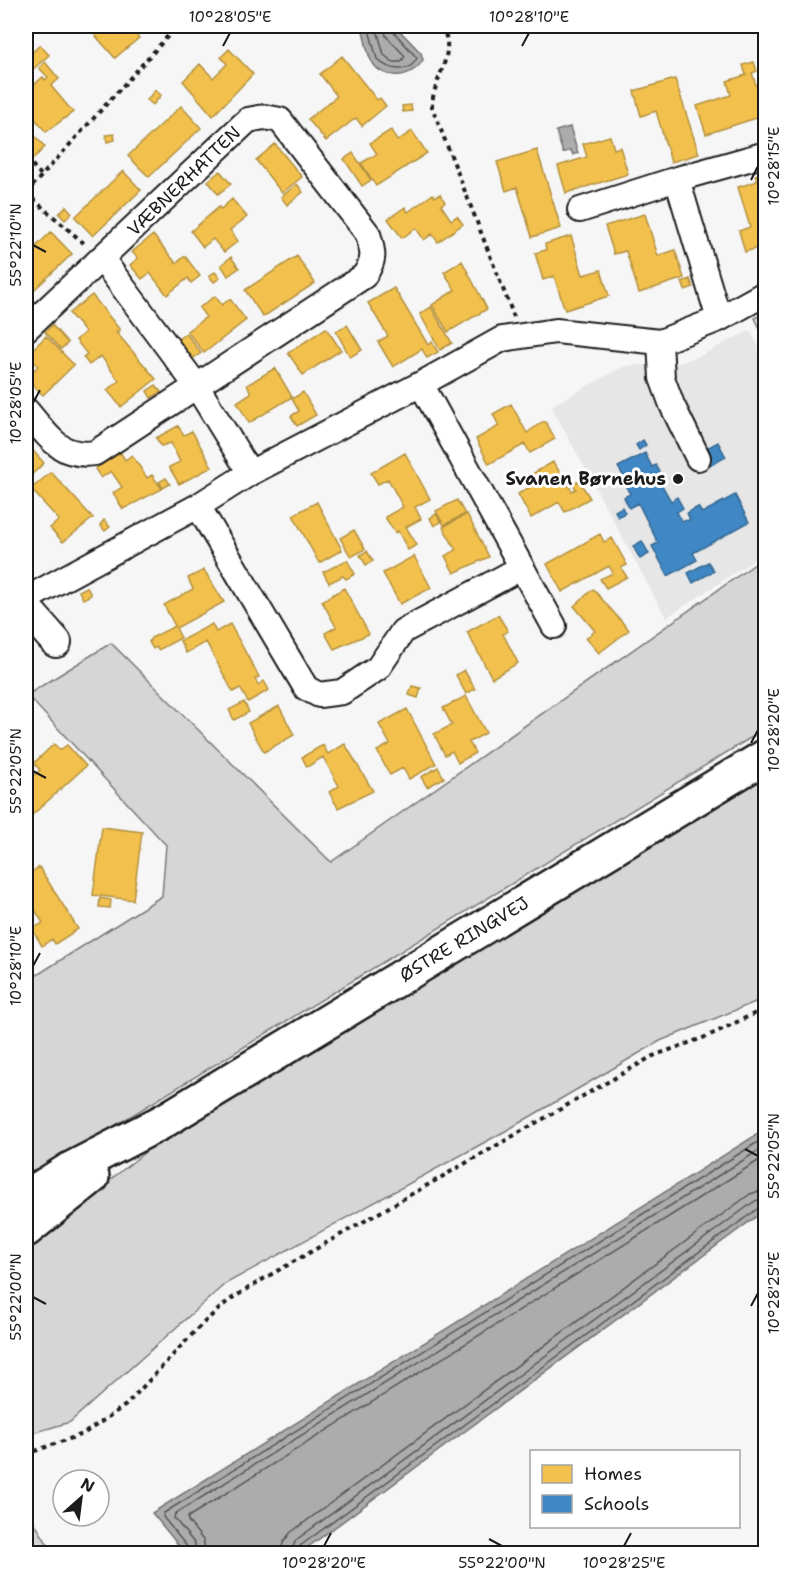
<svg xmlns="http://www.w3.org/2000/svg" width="791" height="1579" font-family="'Shantell Sans',sans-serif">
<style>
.built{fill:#e6e6e6}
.green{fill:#d6d6d6;stroke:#797979;stroke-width:1.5}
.water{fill:#acacac;stroke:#727272;stroke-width:1.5}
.homes{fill:#f2c14e;stroke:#b2903f;stroke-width:1.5}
.schools{fill:#3f88c5;stroke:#346892;stroke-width:1.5}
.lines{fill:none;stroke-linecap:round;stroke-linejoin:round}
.shore{stroke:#565656;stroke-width:1.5}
.minor-casing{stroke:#1c1c1c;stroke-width:28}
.tertiary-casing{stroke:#1c1c1c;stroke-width:34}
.secondary-casing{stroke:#1c1c1c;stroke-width:38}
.path{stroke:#1c1c1c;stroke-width:4;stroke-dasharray:4.5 4.5;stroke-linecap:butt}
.minor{stroke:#fff;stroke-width:24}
.tertiary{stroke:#fff;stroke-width:30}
.secondary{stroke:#fff;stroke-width:33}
.ticks{fill:none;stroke:#1c1c1c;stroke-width:2}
.poi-dot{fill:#1c1c1c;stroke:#fff;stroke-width:2}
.labels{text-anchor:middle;stroke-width:6;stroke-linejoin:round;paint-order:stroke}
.street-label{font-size:18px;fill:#1c1c1c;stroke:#fff}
.poi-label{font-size:18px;font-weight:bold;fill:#1c1c1c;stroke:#fff;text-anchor:end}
.neatline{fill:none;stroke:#1c1c1c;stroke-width:2}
.ticks-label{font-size:15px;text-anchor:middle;fill:#1c1c1c}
</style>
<rect width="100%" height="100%" fill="#f6f6f6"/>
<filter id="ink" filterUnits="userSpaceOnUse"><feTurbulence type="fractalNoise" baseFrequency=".0167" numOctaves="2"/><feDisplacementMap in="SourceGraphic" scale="12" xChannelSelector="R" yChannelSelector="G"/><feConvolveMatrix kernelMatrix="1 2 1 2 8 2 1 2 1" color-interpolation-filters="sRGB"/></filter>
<g filter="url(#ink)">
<path class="built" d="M750 330 765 359V553L666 618 551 406 624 366 678 363 700 356Z"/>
<path class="green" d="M765 312V339L755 318Z
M765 557V729L26 1180V982L162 896 166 845 27 695 111 643 331 862Z
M765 771V998L660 1041 509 1129 225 1284 70 1422 26 1435V1247L169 1133Z
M26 1509 53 1553H26Z"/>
<path class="water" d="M362 26H395L421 53 423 60C413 78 384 82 372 62 366 52 365 37 362 26Z
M570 127 578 153 573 155 571 150 563 153 556 131Z
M764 1130 765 1210 300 1553H185L152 1513Z"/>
<path class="homes" d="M87 26H153L143 34 138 29 134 33 139 38 115 58Z
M40 45 49 55 29 73 26 69V58Z
M229 49 253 74 213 116 183 81 200 64 213 78 227 64 221 57Z
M342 56 377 100 380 98 386 106 362 126 356 118 326 141 308 119 337 96 320 74Z
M45 62 59 79 51 86 73 112 46 132 26 108 33 100 26 92 43 77 45 80 48 77 39 68Z
M754 62 757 71 752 73 766 115 706 134 697 106 731 95 727 81 746 75 743 65Z
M675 79 699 154 671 162 656 111 641 116 634 91Z
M155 90 161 95 153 105 147 100Z
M411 105 412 111 403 112 402 106Z
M181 106 201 128 149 177 128 156Z
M391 130 397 141 412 131 427 153 376 186 361 163 377 154 370 143Z
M114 134 115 140 107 142 106 135Z
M35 136 45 147 31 161 26 154V137L29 141Z
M610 136 614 149 620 147 628 174 566 193 558 166 587 157 583 144Z
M275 144 302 177 282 193 256 160Z
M537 150 561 228 532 237 517 187 506 191 497 162Z
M353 153 371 180 362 186 344 159Z
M123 171 141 190 93 236 75 217Z
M220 171 231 184 218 194 208 181Z
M766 172V179L757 180 755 175Z
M764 179 766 253 759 255 757 248 745 252 739 231 750 227 738 187Z
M297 184 303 192 287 205 281 197Z
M433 194 435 197 440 194 445 202 441 205 451 220 457 216 463 224 438 242 432 234 424 240 416 228 402 238 388 219 405 207 408 212Z
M232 199 247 217 230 230 238 241 224 252 213 239 203 247 191 231 219 207 221 209Z
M66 206 72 213 65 220 59 214Z
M645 214 658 256 675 250 684 278 639 293 626 251 614 254 605 226Z
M51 232 72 254 35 289 26 279V256Z
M153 235 176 263 185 256 200 276 191 283 188 278 167 295 150 273 142 279 130 265 138 258 132 252Z
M571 236 583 275 601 270 609 296 565 310 554 276 543 280 535 253 546 250 545 244Z
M297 256 315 283 263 317 245 290Z
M231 257 239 268 228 276 221 265Z
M462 261 487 309 448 332 432 305 455 290 444 272Z
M215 272 220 278 214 282 209 276Z
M690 279 693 287 685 290 682 282Z
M26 281 33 288 26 294Z
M394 288 428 345 432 342 438 352 427 358 422 349 393 367 378 342 388 336 368 303Z
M92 295 120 330 116 332 156 379 121 407 107 390 119 381 101 356 89 365 83 357 87 354 76 340 85 332 69 313Z
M215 296 222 305 230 299 246 320 204 353 187 331 206 317 199 308Z
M431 307 452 343 440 350 420 314Z
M52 325 68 343 61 349 45 332Z
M347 325 362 350 350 357 336 331Z
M326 328 341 350 303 375 288 353Z
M186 333 201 353 192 359 177 340Z
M46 336 74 365 43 395 26 378 38 366 27 355Z
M275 368 292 397 249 423 237 402 251 393 247 385Z
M156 385 161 392 151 398 147 391Z
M303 392 316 415 297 426 291 416 299 411 292 399Z
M511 404 527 433 542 422H546L555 439 530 453 525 444 489 464 476 439 499 426 493 414Z
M178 426 184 435 192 431 212 467 179 484 169 467 180 462 171 443 161 446 156 438Z
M26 443 44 463 26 480Z
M120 452 125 460 132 455 147 478 152 475 162 489 123 509 113 493 122 487 111 471 101 478 95 469Z
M405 453 430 499 415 507 421 519 406 527 417 545 408 550 398 531 395 533 385 517 403 507 388 479 378 484 371 473Z
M553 462 572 491 576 489 573 484 579 481 590 498 565 512 559 502 531 518 518 494 530 487 525 478Z
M51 472 93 518 63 542 50 528 59 520 31 489Z
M166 478 170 484 163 488 159 482Z
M457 500 465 514 444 525 436 511Z
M317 502 342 550 319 563 293 515Z
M436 514 441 522 434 526 430 518Z
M467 514 489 557 454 573 445 556 456 550 443 527Z
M104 520 110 527 105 531 100 525Z
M354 530 365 549 351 557 340 538Z
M600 534 604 542 612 538 627 565 621 568 627 577 606 588 600 579 613 573 609 566 562 592 547 564Z
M367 551 373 561 366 565 360 555Z
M414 556 431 588 400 604 383 573Z
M347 560 355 574 346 579 343 576 329 583 323 572Z
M204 570 224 602 176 628 181 638 158 650 156 647 153 649 149 642 151 638 175 626 164 605 193 589 188 578Z
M87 587 91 595 83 599 79 591Z
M344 588 369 634 334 649 325 633 336 627 322 601Z
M593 589 629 630 599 653 586 638 595 631 574 606Z
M498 615 508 631 503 634 518 663 492 678 467 632Z
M212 624 216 632 230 624 259 677 255 679 258 685 264 681 269 690 248 702 240 688 233 692 206 642 186 653 180 641Z
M464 670 475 689 466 694 456 675Z
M412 686 421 688 418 698 409 695Z
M466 696 486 733 469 742 475 753 458 763 452 751 445 755 434 734 452 725 443 708Z
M244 702 249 712 234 720 229 710Z
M279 706 294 735 264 752 248 723Z
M407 709 436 764 409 779 403 768 390 775 377 751 390 744 379 724Z
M54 744 60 750 67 745 86 766 29 818 26 815V779L27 781 40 770 34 763Z
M345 744 373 791 338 808 329 792 339 786 323 757 307 767 302 757 323 745 328 754Z
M438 767 444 778 427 787 421 777Z
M102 827 142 832 133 900 93 895Z
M39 867 78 929 55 944 52 939 42 946 32 929 43 923 26 895V876Z
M100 898 111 900 110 908 99 907Z"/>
<path class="schools" d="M643 440 646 445 639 450 636 445Z
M718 442 726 457 711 465 703 450Z
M645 453 652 467 656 465 662 476 658 478 671 501 677 497 683 508 677 512 682 521 690 520 687 513 698 507 702 513 735 495 749 522 693 553 697 560 668 576 652 546 658 543 638 503 629 508 624 497 630 494 626 487 629 485 618 467Z
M622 507 625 513 618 517 615 511Z
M642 541 649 554 640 559 633 546Z
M708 562 714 571 693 583 688 573Z"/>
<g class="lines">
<path class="shore" d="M368 26 377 59C388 70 409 75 417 58L393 31 391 26
M376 26 384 55 393 62H401L405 56 386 36 384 26
M189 1554 188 1548 163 1517 164 1513 766 1137
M197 1554 195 1544 174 1518 175 1514 766 1146
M206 1554 203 1540 188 1521V1517L766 1156
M281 1554 283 1543 290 1533 750 1194 766 1189
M290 1554 296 1540 755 1201 766 1198
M297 1554 300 1546 760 1207 766 1206"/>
<g class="minor-casing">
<path id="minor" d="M580 210 677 179
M102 259 196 385 250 473
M719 319 677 179 766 154
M26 329 248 120 264 117 280 120 368 234C373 253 376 258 364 276L95 453C58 458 48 435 26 410
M660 342 662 378 672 405 698 458
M421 384 554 626
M198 506 306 688 319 695 342 692 378 668 403 631 521 568
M26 599 198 506 250 473 421 384 502 339 556 331 660 342 719 319 766 293"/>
</g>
<g class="tertiary-casing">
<path id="tertiary" d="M26 608 56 642"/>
</g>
<g class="secondary-casing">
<path id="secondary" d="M26 1197 69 1170 162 1122 766 756
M26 1230 92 1177"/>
</g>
<path class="path" d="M441 26C459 53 432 79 432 107L514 317
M26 158 41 175
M26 193 177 26
M26 193 86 245
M26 1454 83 1434 126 1405 200 1326 228 1301 265 1278 653 1056 708 1036 766 1008"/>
<use href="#minor" class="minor"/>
<use href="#tertiary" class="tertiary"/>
<use href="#secondary" class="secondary"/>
</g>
</g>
<path class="ticks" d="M223 46 230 33M522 46 529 33M751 180 758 166M33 245 46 252M33 403 40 390M751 743 758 730M33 771 46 778M33 966 40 953M745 1149 758 1156M33 1297 46 1304M751 1306 758 1293M489 1539 502 1546M324 1546 331 1533M624 1546 631 1533"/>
<circle class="poi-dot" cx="678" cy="479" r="6"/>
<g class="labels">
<g class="street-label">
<text transform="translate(184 181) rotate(-44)" y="6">VÆBNERHATTEN</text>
<text transform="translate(464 939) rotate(-31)" y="6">ØSTRE RINGVEJ</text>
</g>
<g class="poi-label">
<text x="666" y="485">Svanen Børnehus</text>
</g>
</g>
<rect width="791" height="1579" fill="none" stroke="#fff" stroke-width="66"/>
<rect x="530" y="1450" width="210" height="78" fill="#ffffff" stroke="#a4a4a4" stroke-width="1.5"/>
<rect x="542" y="1465" width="30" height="18" fill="#f2c14e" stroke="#a4a4a4" stroke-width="1.5"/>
<text x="584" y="1480" font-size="18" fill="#1c1c1c">Homes</text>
<rect x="542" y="1495" width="30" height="18" fill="#3f88c5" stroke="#a4a4a4" stroke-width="1.5"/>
<text x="584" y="1510" font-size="18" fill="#1c1c1c">Schools</text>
<g transform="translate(81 1498) rotate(28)"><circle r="28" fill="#ffffff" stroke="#a4a4a4" stroke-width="1.5"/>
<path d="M0-4.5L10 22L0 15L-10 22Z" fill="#1c1c1c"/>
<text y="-9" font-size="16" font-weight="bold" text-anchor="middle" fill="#1c1c1c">N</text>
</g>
<rect x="33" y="33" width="725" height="1513" class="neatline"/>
<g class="ticks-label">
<text x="230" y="22">10°28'05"E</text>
<text x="529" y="22">10°28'10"E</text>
<text transform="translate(774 166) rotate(-90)" y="5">10°28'15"E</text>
<text transform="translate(16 245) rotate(-90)" y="5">55°22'10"N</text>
<text transform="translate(16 403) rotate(-90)" y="5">10°28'05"E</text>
<text transform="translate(774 730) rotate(-90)" y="5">10°28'20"E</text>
<text transform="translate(16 771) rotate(-90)" y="5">55°22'05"N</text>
<text transform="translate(16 966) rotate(-90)" y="5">10°28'10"E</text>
<text transform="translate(774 1156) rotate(-90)" y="5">55°22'05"N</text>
<text transform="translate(774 1293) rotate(-90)" y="5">10°28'25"E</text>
<text transform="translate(16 1297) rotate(-90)" y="5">55°22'00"N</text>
<text x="324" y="1568">10°28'20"E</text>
<text x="502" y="1568">55°22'00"N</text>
<text x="624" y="1568">10°28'25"E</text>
</g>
</svg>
